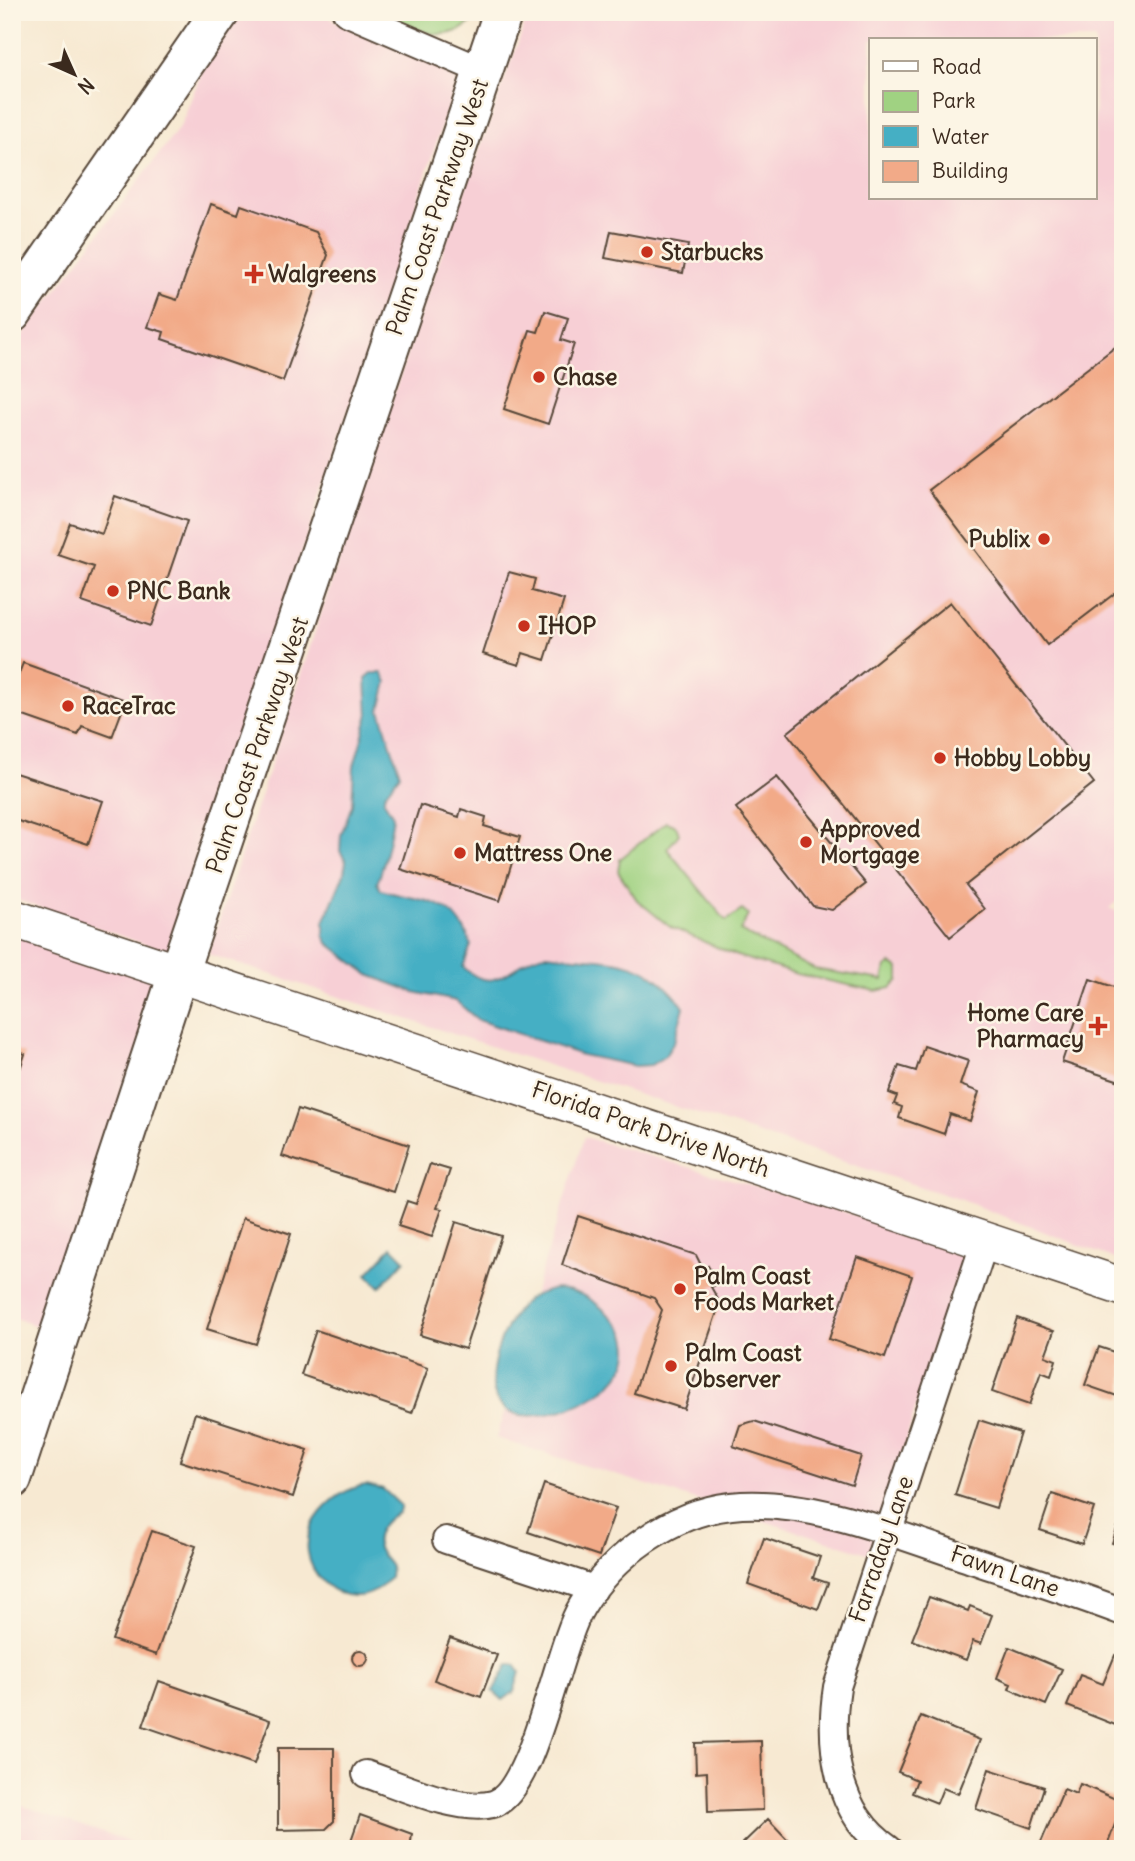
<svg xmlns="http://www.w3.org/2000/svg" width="1135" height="1861" font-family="Delius,sans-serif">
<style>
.built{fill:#f7cfd5;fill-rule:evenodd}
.green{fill:#a0d282;stroke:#6e7e50;stroke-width:2}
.water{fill:#45afc4;stroke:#406c71;stroke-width:2}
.building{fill:#f2aa88}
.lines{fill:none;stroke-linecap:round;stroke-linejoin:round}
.street-casing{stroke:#574739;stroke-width:30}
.secondary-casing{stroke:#574739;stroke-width:40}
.primary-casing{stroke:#574739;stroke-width:42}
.street{stroke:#fff;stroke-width:26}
.secondary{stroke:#fff;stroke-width:37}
.primary{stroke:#fff;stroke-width:38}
.poi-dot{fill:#c8321e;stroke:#fcf5e5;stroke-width:2.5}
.labels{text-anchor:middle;stroke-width:5;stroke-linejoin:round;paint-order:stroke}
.street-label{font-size:23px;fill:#3b2a1e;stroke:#fcf5e5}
.poi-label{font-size:23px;font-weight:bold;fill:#3b2a1e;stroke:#fcf5e5;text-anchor:start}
</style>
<rect width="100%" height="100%" fill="#fcf5e5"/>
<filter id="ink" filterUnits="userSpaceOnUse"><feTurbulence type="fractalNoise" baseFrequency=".0143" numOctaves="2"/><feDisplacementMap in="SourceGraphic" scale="14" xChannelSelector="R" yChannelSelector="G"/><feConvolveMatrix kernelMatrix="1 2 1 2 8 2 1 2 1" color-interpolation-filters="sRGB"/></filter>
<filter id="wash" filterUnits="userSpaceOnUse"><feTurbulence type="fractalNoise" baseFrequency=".00686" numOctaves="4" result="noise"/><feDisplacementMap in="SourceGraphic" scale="28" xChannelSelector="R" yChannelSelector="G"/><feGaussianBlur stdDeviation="1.57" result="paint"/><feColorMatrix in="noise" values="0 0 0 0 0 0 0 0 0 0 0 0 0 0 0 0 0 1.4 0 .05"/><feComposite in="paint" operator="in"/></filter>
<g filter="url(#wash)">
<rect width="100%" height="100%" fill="#f7e9d2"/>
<path class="built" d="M241 12H321L343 26 459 74 170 953 12 898V349L181 125 204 66Z
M529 12H1123V896L1109 908 1123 914V1262L961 1200 208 954 423 306ZM871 40H1095V198H871Z
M12 932 163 979 45 1329 12 1317Z
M584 1137 966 1247 870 1554 496 1438 505 1411 513 1414 567 1410 604 1389 623 1330 602 1308 578 1292 555 1289 534 1295Z
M12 1802 150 1849H12Z"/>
<path class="green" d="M377 12H481C448 53 415 28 377 12Z
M666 822 676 826 679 834 667 849 726 921 742 910 748 915 740 931 814 969 883 980 886 967 891 964 899 968V980L891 988 876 991 797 974 737 956 670 927 637 900 618 871 620 859Z"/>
<path class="water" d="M372 673H382L387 682 380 710 400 774 384 795V801L393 816C391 831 383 871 377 883L381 890C423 903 455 896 471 945L463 967C499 1001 514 956 547 954 610 963 642 951 684 1007L674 1042 665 1056 651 1065 635 1066 582 1055 478 1020 456 1001 414 992 369 975 328 943 324 936V922L344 874 346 861 340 851 341 835 352 805 354 766 368 717 366 678Z
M392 1247 405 1260 380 1287 367 1274Z
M555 1289C576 1289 592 1298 607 1313 612 1318 621 1325 624 1332 647 1384 560 1421 520 1415 469 1407 500 1323 526 1301 534 1294 544 1292 555 1289Z
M366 1485 383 1489 401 1506 398 1513C384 1519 370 1537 380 1552 383 1558 388 1561 391 1567L390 1577C352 1629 277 1564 321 1512 333 1498 347 1488 366 1485Z
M508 1665H515L520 1672 514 1692 503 1700 493 1691Z"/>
<g id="blocks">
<path class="building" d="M211 204 238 214 241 205 316 232 328 255 283 381 162 339 164 332 147 327 159 294 177 300Z
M611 231 688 245 683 273 605 258Z
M545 311 568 318 561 340 574 344 548 424 504 409 530 330 538 332Z
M1123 341V587L1047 645 929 490Z
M115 496 187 521 151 626 82 602 94 567 58 555 70 523 102 534Z
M509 572 535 579 532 591 564 600 545 660 523 653 519 665 483 654Z
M950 602 1094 783 966 885 985 909 950 937 787 733Z
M23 663 126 700 112 737 82 726 78 735 12 712V692Z
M12 772 103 801 88 844 12 819Z
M777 777 866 884 832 910 813 906 736 808Z
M420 805 459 817 461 809 486 817 484 826 520 837 500 901 400 869Z
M1090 979 1123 990V1082L1062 1062Z
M924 1046 968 1061 960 1085 979 1092 970 1121 950 1114 944 1134 899 1118 902 1107 894 1104 897 1096 889 1093 899 1066 916 1071Z
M12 1049 25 1054 13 1090H12Z
M298 1109 409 1145 394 1192 282 1156Z
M430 1164 450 1170 437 1208 442 1209 432 1237 398 1226 407 1201 416 1204Z
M578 1216 696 1255 703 1269 708 1266 718 1284 711 1287 720 1303 684 1409 634 1393 662 1310 654 1298 562 1265Z
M243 1218 291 1234 256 1344 207 1329Z
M456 1222 501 1236 465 1349 420 1335Z
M857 1257 912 1276 885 1358 829 1339Z
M1017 1318 1054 1331 1045 1356 1056 1360 1051 1376 1041 1372 1029 1405 992 1392Z
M316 1330 428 1368 412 1413 301 1375Z
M1099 1347 1123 1355V1398L1085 1385Z
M195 1413 308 1450 293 1497 180 1461Z
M979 1420 1020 1433 996 1508 955 1495Z
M754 1421 861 1456 852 1485 733 1446 740 1425Z
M544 1484 616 1508 599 1556 528 1532Z
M1052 1494 1094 1508 1082 1544 1040 1530Z
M1122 1515H1123V1547L1112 1543Z
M152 1531 196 1546 156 1655 112 1640Z
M764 1538 820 1557 813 1578 828 1583 818 1609 748 1584Z
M929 1597 968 1611 970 1606 992 1615 981 1644 973 1641 966 1660 912 1640Z
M450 1638 497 1655 481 1697 434 1680Z
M1009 1647 1062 1669 1046 1705 1009 1689 1011 1684 997 1678Z
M352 1658a8 8 0 1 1 16 0a8 8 0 1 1-16 0Z
M1115 1655 1123 1659V1728L1067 1706 1080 1675 1103 1684Z
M159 1681 270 1720 254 1764 143 1726Z
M921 1716 980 1740 958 1794 943 1788 937 1803 912 1793 917 1780 898 1772Z
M761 1741 763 1810 708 1812 707 1772 696 1773 695 1743Z
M278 1748H334V1821L326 1829 278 1830Z
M989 1769 1044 1787 1031 1828 976 1809Z
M1080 1784 1123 1802 1106 1849 1039 1847 1064 1789 1076 1794Z
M360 1815 412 1834 410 1849H348Z
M768 1819 789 1841 781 1849H737Z"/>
</g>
</g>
<g filter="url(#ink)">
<use href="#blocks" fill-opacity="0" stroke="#574739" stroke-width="2"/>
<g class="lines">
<g class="street-casing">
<path id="street" d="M346 12 483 71
M446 1540 594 1589
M366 1774C399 1785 459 1813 493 1804 534 1793 557 1646 582 1606 613 1555 671 1513 731 1506 805 1498 893 1533 963 1557 1016 1575 1070 1592 1123 1612
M889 1849C836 1814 828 1745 837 1687L985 1241"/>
</g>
<g class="secondary-casing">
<path id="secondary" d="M12 918 1123 1287"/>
</g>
<g class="primary-casing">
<path id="primary" d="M12 313 220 12
M12 1479 179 971 503 12"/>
</g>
<use href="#street" class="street"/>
<use href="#secondary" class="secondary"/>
<use href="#primary" class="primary"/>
</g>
</g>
<g class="poi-dot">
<circle cx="647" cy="252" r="7"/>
<path d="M250.5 263.5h7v7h7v7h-7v7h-7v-7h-7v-7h7z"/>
<circle cx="539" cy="377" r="7"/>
<circle cx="1044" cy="539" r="7"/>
<circle cx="113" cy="591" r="7"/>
<circle cx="524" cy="626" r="7"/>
<circle cx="68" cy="706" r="7"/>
<circle cx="940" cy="758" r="7"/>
<circle cx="806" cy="842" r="7"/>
<circle cx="460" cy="853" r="7"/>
<path d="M1094.5 1015.5h7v7h7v7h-7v7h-7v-7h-7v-7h7z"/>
<circle cx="680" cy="1289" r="7"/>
<circle cx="671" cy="1366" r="7"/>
</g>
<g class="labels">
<g class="street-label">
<text transform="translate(437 207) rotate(-71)" y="8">Palm Coast Parkway West</text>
<text transform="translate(257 745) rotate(-71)" y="8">Palm Coast Parkway West</text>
<text transform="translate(651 1129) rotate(19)" y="8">Florida Park Drive North</text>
<text transform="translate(881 1549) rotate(-71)" y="8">Farraday Lane</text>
<text transform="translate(1005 1571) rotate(19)" y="8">Fawn Lane</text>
</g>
<g class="poi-label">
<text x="661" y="260">Starbucks</text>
<text x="268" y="282">Walgreens</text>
<text x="553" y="385">Chase</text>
<text x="1030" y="547" text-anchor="end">Publix</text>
<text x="127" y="599">PNC Bank</text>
<text x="538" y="634">IHOP</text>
<text x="82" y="714">RaceTrac</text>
<text x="954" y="766">Hobby Lobby</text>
<text x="820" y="837">Approved<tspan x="820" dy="26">Mortgage</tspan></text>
<text x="474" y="861">Mattress One</text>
<text x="1084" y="1021" text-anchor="end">Home Care<tspan x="1084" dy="26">Pharmacy</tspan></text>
<text x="694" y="1284">Palm Coast<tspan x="694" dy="26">Foods Market</tspan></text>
<text x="685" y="1361">Palm Coast<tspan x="685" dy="26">Observer</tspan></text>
</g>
</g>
<rect width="1135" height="1861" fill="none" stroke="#fcf5e5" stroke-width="42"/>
<rect x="869" y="38" width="228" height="161" fill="#fcf5e5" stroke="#afa495" stroke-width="2"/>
<rect x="883" y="61" width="35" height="10" fill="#ffffff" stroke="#afa495" stroke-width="2"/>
<text x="932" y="74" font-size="21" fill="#3b2a1e">Road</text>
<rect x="883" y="91" width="35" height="21" fill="#a0d282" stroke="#afa495" stroke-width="2"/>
<text x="932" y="108" font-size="21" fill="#3b2a1e">Park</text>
<rect x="883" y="126" width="35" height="21" fill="#45afc4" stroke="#afa495" stroke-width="2"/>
<text x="932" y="144" font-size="21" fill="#3b2a1e">Water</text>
<rect x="883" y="161" width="35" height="21" fill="#f2aa88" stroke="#afa495" stroke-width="2"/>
<text x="932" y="178" font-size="21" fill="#3b2a1e">Building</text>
<g transform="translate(74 74) rotate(135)" stroke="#fcf5e5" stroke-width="5" paint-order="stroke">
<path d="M0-5L12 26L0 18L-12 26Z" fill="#3b2a1e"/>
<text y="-10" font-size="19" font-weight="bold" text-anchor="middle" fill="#3b2a1e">N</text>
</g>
</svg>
